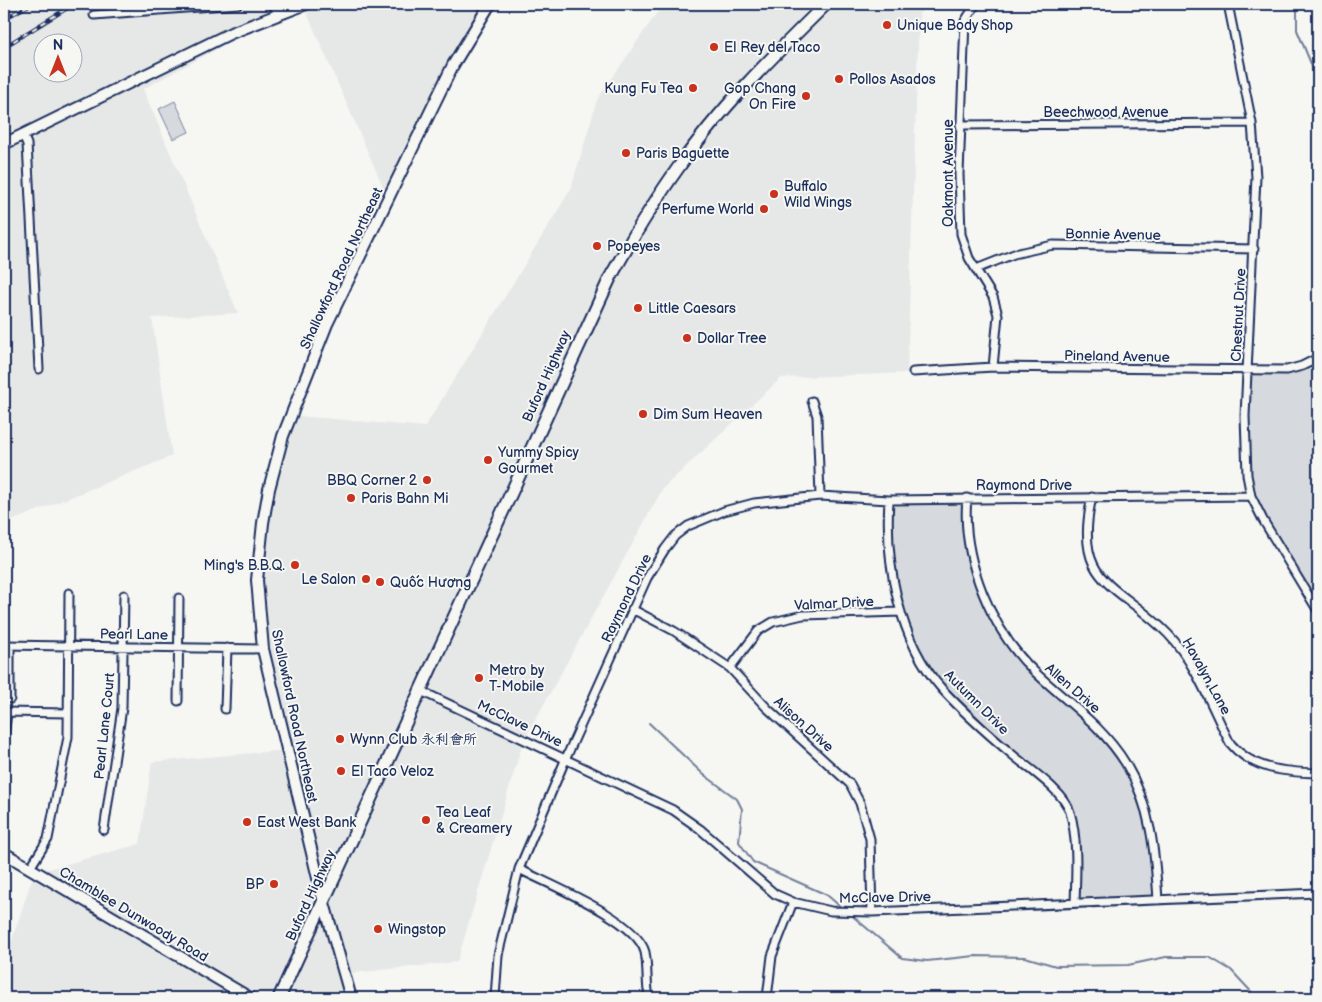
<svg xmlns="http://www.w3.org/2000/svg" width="1322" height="1002" font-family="'Balsamiq Sans','LXGW WenKai TC',sans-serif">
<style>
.built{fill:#e6e7e7;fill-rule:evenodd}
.green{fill:#d6d9dd;stroke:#78849e}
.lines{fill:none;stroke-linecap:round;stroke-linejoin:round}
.stream{stroke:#717e99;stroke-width:2}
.street-casing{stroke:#1b2f5e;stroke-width:11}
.secondary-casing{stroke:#1b2f5e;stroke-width:14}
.primary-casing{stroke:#1b2f5e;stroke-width:15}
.street{stroke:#f6f6f2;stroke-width:7}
.secondary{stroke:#f6f6f2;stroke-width:10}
.primary{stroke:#f6f6f2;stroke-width:11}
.rail-casing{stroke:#1b2f5e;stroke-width:4}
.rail{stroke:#f6f6f2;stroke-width:2;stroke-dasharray:5.5;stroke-linecap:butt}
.poi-dot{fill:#c8321e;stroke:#f6f6f2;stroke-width:2}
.labels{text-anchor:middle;stroke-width:4;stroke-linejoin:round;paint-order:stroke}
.poi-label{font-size:14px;fill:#1b2f5e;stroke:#f6f6f2;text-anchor:start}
.street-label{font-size:14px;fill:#1b2f5e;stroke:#f6f6f2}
</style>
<rect width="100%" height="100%" fill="#f6f6f2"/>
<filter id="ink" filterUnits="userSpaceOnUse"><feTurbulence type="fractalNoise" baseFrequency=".02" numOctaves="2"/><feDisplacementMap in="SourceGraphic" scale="10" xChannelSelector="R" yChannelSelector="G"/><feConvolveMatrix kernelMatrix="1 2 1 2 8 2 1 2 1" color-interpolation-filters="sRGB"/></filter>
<g filter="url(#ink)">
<path class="built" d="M4 4H300L143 89 238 313 152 318 172 456 4 524ZM42 42H72V72H42Z
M303 4H494L474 31 388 198Z
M663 4H932L919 14 907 373 781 378 663 488 523 742 457 962 343 974 349 998H4V964L34 873 140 844 152 762 287 750 262 685 258 566 287 415 425 427 571 189 597 100Z"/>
<path class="green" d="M175 101 189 132 173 139 159 109Z
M1318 359V613L1249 500V410L1244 369H1297Z
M966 499 973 565 994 620 1033 672 1117 748 1138 789 1151 831 1160 901 1077 903 1073 826 1063 799 926 667 898 605 889 565V500Z"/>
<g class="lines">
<path class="stream" d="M1297 4V30L1312 66 1318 94
M649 723 703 774 737 799 742 809 739 842 753 862 827 895 843 909
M849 913 902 958 927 961 975 956 1025 957 1056 966 1128 965 1166 957H1209L1231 970 1257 998"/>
<g class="street-casing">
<path id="street" d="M272 4 279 13
M976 4 965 21 959 174 961 234 969 258 993 297 998 315 993 367
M1228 4 1252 123 1256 177 1245 416 1247 475 1251 496 1263 520 1318 611
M94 15 238 4
M960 125 1252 123
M23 135 27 144 39 369
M976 269 1014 254 1053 245 1254 249
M913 372 993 367 1287 370 1302 366 1318 358
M812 401 817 416 820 496
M1092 497C1072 585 1118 583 1168 634 1196 663 1212 708 1230 743 1252 770 1285 772 1318 773
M967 498C961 559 992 632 1036 673 1068 703 1103 726 1126 764 1151 806 1155 852 1158 900
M889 500C885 563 898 640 942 689 964 713 989 735 1014 756 1031 770 1063 791 1070 812 1078 839 1076 874 1075 903
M632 609 674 631 730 668 767 708 850 784 860 803 870 839 872 912
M4 645 263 649
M730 668 758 631 773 622 803 615 901 612
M421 691 673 810 700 829 775 894 793 902 831 911 872 912 1318 893
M10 699V645
M178 701 179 598
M225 709 227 648
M4 712 68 713
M4 735 7 713
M104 830 122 708 124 595
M30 868 48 839 68 737 69 593
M519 869C550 885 636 919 645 952 648 967 646 983 649 998
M495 998 498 955 519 869 566 758 647 578 665 549 675 536 688 526 724 511 754 503 820 496 889 500 1251 496
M767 998 772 956 793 902"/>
</g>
<g class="secondary-casing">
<path id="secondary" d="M4 144 231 33 306 4
M4 853 250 998
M351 998 324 903 263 649 257 580 263 523 269 489 283 436 327 324 453 65 490 4"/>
</g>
<g class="primary-casing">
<path id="primary" d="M279 998 610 278C631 240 653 203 678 168 720 108 774 55 826 4"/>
</g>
<use href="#street" class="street"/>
<use href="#secondary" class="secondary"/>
<use href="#primary" class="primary"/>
<g class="rail-casing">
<path id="rail" d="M4 19 31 4
M4 47 74 4"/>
</g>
<use href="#rail" class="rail"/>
</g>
</g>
<g class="poi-dot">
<circle cx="887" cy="25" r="5"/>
<circle cx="714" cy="47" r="5"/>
<circle cx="839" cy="79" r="5"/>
<circle cx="693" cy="88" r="5"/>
<circle cx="806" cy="96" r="5"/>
<circle cx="626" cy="153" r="5"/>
<circle cx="774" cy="194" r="5"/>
<circle cx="764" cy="209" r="5"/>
<circle cx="597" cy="246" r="5"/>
<circle cx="638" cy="308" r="5"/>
<circle cx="687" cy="338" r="5"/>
<circle cx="643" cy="414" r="5"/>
<circle cx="488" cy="460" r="5"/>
<circle cx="427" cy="480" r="5"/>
<circle cx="351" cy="498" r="5"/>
<circle cx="295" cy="565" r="5"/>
<circle cx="366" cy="579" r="5"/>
<circle cx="380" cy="582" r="5"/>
<circle cx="479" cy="678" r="5"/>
<circle cx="340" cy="739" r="5"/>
<circle cx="341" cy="771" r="5"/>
<circle cx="426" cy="820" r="5"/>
<circle cx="247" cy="822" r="5"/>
<circle cx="274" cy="884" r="5"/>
<circle cx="378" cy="929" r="5"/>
</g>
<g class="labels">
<g class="poi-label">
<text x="897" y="30">Unique Body Shop</text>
<text x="724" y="52">El Rey del Taco</text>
<text x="849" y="84">Pollos Asados</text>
<text x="683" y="93" text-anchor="end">Kung Fu Tea</text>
<text x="796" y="93" text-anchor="end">Gop Chang<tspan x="796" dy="16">On Fire</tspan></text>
<text x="636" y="158">Paris Baguette</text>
<text x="784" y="191">Buffalo<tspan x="784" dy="16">Wild Wings</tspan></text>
<text x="754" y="214" text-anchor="end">Perfume World</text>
<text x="607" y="251">Popeyes</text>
<text x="648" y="313">Little Caesars</text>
<text x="697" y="343">Dollar Tree</text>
<text x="653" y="419">Dim Sum Heaven</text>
<text x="498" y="457">Yummy Spicy<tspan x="498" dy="16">Gourmet</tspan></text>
<text x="417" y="485" text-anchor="end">BBQ Corner 2</text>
<text x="361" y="503">Paris Bahn Mi</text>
<text x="285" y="570" text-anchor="end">Ming's B.B.Q.</text>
<text x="356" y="584" text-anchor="end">Le Salon</text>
<text x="390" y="587">Quốc Hương</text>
<text x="489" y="675">Metro by<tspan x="489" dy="16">T-Mobile</tspan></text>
<text x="350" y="744">Wynn Club 永利會所</text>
<text x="351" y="776">El Taco Veloz</text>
<text x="436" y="817">Tea Leaf<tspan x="436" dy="16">&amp; Creamery</tspan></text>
<text x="257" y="827">East West Bank</text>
<text x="264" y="889" text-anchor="end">BP</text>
<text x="388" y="934">Wingstop</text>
</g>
<g class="street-label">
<text x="1106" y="117">Beechwood Avenue</text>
<text transform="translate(948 173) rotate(-90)" y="5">Oakmont Avenue</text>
<text transform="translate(1113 234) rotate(1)" y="5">Bonnie Avenue</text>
<text transform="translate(341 268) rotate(-65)" y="5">Shallowford Road Northeast</text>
<text transform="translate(1238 315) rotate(-87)" y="5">Chestnut Drive</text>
<text transform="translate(1117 356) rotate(1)" y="5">Pineland Avenue</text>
<text transform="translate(546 376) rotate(-66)" y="5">Buford Highway</text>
<text x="1024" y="490">Raymond Drive</text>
<text transform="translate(626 598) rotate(-64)" y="5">Raymond Drive</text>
<text transform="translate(834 603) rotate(-3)" y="5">Valmar Drive</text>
<text transform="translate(134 634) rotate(1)" y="5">Pearl Lane</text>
<text transform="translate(1207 676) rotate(61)" y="5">Havalyn Lane</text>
<text transform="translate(1073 688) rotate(41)" y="5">Allen Drive</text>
<text transform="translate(977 702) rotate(45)" y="5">Autumn Drive</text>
<text transform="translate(295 716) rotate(78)" y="5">Shallowford Road Northeast</text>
<text transform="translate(520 723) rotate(25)" y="5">McClave Drive</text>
<text transform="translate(804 724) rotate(42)" y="5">Alison Drive</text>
<text transform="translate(104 726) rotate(-84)" y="5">Pearl Lane Court</text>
<text transform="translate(310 895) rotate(-65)" y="5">Buford Highway</text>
<text transform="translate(885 897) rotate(-1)" y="5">McClave Drive</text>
<text transform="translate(134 914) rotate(31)" y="5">Chamblee Dunwoody Road</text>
</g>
</g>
<rect width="1322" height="1002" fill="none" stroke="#f6f6f2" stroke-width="20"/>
<rect x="10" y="10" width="1302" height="982" fill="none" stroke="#1b2f5e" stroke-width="2" filter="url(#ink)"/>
<g transform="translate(58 58)"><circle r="24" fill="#f6f6f2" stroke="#9ea6b7"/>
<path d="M0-4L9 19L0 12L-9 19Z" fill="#c8321e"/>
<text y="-8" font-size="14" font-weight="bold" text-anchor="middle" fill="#1b2f5e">N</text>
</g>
</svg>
